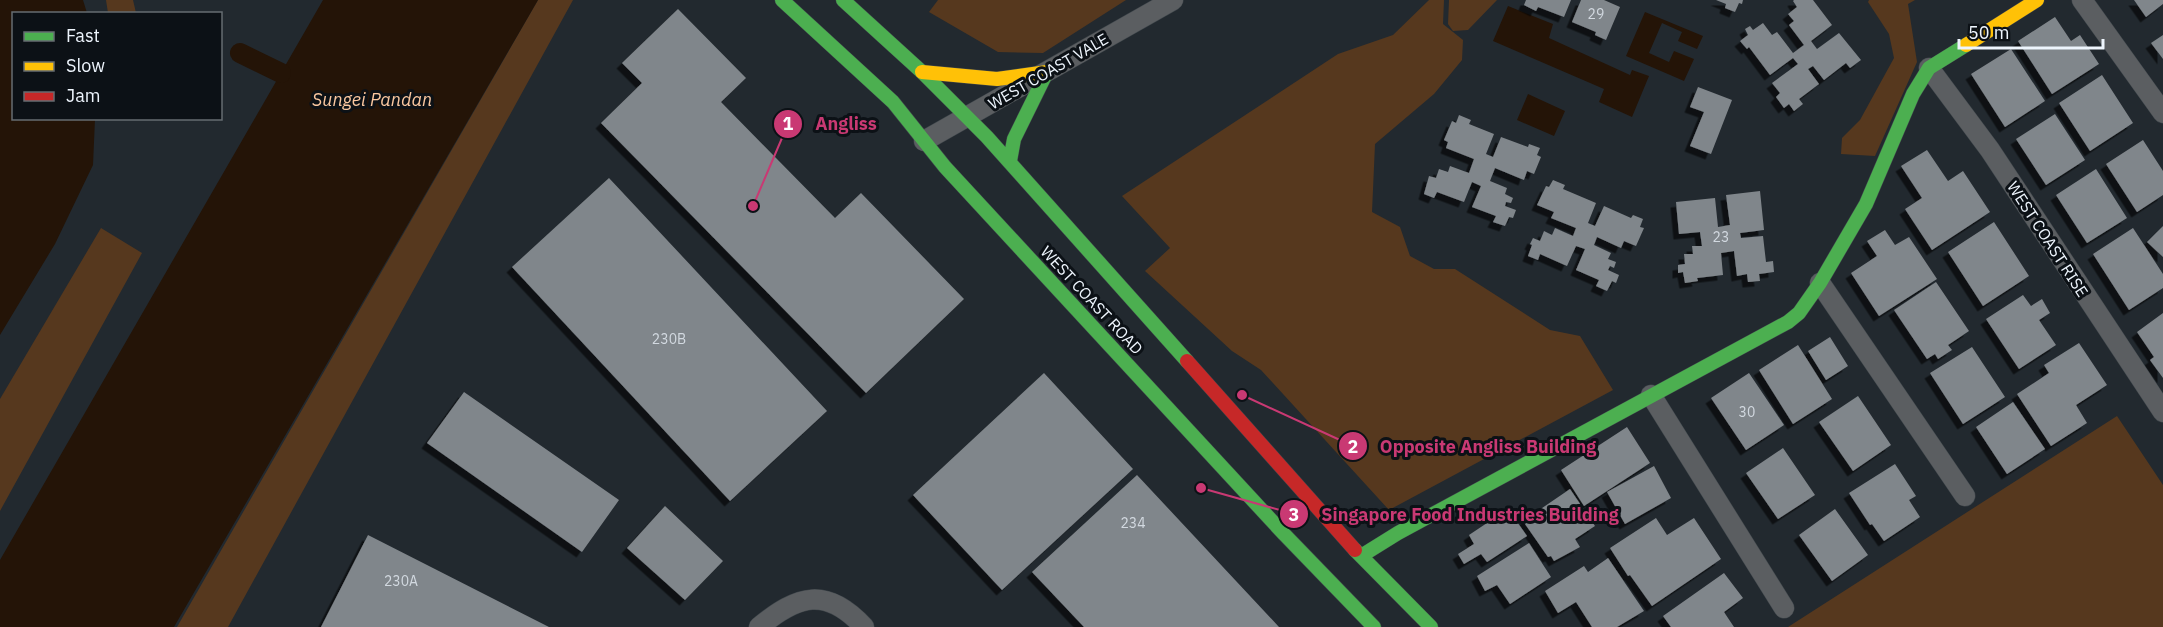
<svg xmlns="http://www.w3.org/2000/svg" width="2163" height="627" font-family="'IBM Plex Sans',sans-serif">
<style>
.green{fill:#56381e}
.water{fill:#241407}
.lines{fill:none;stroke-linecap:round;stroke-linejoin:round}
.canal{stroke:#241407;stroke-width:20}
.building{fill:#80868b;filter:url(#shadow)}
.street-casing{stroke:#3f464b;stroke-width:21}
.fast-casing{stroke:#3f464b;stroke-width:15}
.slow-casing{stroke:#3f464b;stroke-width:15}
.jam-casing{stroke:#3f464b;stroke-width:15}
.street{stroke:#5b5e61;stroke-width:20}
.fast{stroke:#4caf50;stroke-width:14}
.slow{stroke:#ffc107;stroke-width:14}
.jam{stroke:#c62828;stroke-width:14}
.labels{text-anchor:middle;stroke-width:6;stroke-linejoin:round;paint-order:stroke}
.number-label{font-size:14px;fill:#d2d9e0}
.street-label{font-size:16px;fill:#eef5fd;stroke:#0c1116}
.water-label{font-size:18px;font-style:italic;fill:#fbc8a0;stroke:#0c1116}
.leader{fill:none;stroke:#c93973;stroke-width:2}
.callout-dot{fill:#c93973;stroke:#0c1116;stroke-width:2}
.mark-label{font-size:18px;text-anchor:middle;font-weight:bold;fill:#fff}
.callout-label{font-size:18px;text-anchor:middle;font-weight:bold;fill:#c93973;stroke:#0c1116;stroke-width:6;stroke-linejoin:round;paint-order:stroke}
</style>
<defs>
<filter id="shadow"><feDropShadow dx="-5.5" dy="5.5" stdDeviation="0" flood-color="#0009"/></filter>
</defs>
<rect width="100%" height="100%" fill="#22292f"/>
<path class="green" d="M106 0H133L136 13H108Z
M538 0H573L228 627H177Z
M938 0H1126L1043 53 998 52 929 12Z
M1429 0H1444L1443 24 1463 40 1462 60 1434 94 1375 144 1372 212 1400 227 1410 256 1434 269H1455L1550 330 1580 336 1613 390 1389 510 1261 370 1232 351 1145 271 1170 248 1122 196 1338 54 1393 35Z
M1449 0H1497L1468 30 1453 31 1448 24Z
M1869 0H1915L1908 4 1917 62 1875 156 1841 154 1842 138 1860 120 1894 58 1889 34 1868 2Z
M101 228 142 253 0 511V399Z
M2117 416 2163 485V627H1788Z"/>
<path class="water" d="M0 0H83L87 13 14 14V118L95 119 93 165 55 244 0 335Z
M323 0H538L174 627H0V560Z
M1508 6 1553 24 1549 38 1630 75 1632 70 1649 76 1632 117 1599 102 1604 89 1493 41Z
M1645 12 1703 36 1697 49 1678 41 1682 32 1662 23 1649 53 1669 62 1674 51 1694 59 1684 81 1626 56Z
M1528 94 1565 111 1554 136 1517 120Z"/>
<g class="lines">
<path class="canal" d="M240 53 281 73"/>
</g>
<path class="building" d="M1526 0H1571L1564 17 1538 7 1536 11 1524 5Z
M1581 0H1604L1620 7 1606 40 1595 35 1596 32 1572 22Z
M1716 0H1743L1742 4 1739 3 1735 12 1725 8 1726 4Z
M1794 0H1813L1832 25 1811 41 1817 49 1839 33 1861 60 1850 68 1846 63 1824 80 1813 66 1808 69 1819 84 1799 99 1803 104 1794 111 1789 104 1784 108 1776 97 1780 93 1772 83 1798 64 1793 58 1770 75 1749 47 1747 49 1740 41 1748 35 1745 29 1750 26 1753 30 1763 23 1772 35 1777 32 1793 53 1804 45 1789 25 1794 21 1788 14 1797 7 1793 1Z
M2134 0H2163V4L2146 17Z
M678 9 746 78 721 102 835 218 861 193 964 299 866 393 601 123 642 83 622 63Z
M2055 17 2071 41 2080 35 2099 64 2052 94 2018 41Z
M2163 35V59L2151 43Z
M2011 49 2045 101 2005 127 1971 74Z
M2102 75 2133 123 2090 151 2059 103Z
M1698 87 1732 100 1711 154 1690 146 1704 112 1690 107Z
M2055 114 2085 160 2046 185 2016 139Z
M1459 115 1471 120 1469 124 1494 134 1486 154 1493 157 1501 137 1528 147 1529 144 1540 148 1537 155 1541 157 1534 174 1527 171 1524 180 1495 168 1490 181 1507 188 1505 194 1513 198 1511 203 1506 202 1505 206 1516 210 1513 218 1509 217 1505 226 1493 222 1496 216 1472 207 1481 186 1472 182 1464 202 1437 192 1434 198 1424 194 1429 176 1436 178 1439 169 1448 172 1450 166 1469 173 1474 159 1446 148 1448 142 1444 140 1452 121 1456 123Z
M2143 140 2163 171V195L2137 212 2106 164Z
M1927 150 1948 181 1963 171 1990 212 1932 250 1905 209 1922 198 1901 166Z
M2096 169 2127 218 2087 243 2056 195Z
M609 178 827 411 730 501 512 267Z
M1553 180 1565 185 1563 189 1596 203 1588 223 1595 226 1604 206 1631 218 1633 215 1643 219 1640 227 1644 228 1636 246 1624 241 1621 248 1597 237 1594 245 1611 253 1608 259 1616 262 1614 268 1610 266 1608 270 1619 275 1616 283 1612 281 1607 291 1596 286 1599 280 1576 270 1585 249 1576 246 1567 266 1540 254 1538 260 1528 256 1532 245 1530 244 1533 238 1540 241 1544 231 1552 235 1555 228 1573 236 1576 228 1551 218 1554 212 1537 205 1546 186 1549 187Z
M1760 191 1764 230 1740 233 1741 238 1763 236 1766 262 1773 261 1774 272 1759 274 1760 281 1748 282 1747 274 1737 276 1734 251 1721 253 1723 275 1697 278 1698 281 1685 283 1683 272 1678 273V265L1685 264 1684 254H1693L1692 246H1702L1700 232 1679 234 1676 202 1715 198 1718 227 1730 225 1726 195Z
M1994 222 2029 276 1983 306 1948 252Z
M2163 226V257L2147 242Z
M2133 228 2163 274V288L2129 310 2093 254Z
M1885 230 1895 245 1909 237 1937 279 1879 316 1851 273 1877 256 1867 241Z
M1936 282 1969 331 1948 345 1952 350 1938 359 1935 354 1927 359 1894 310Z
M2023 295 2031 306 2042 299 2050 313 2039 320 2056 345 2019 369 1986 319Z
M2163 313V378L2150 360 2154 357 2137 332Z
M1830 337 1848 366 1826 380 1808 351Z
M2079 343 2107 385 2076 405 2087 423 2051 446 2017 394 2049 373 2044 365Z
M1798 345 1832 399 1793 424 1759 370Z
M1972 347 2005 397 1963 424 1930 373Z
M1044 373 1133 469 1002 590 913 495Z
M1749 373 1784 425 1746 450 1711 398Z
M464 392 619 500 582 552 427 443Z
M1858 396 1891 445 1853 471 1819 422Z
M2013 402 2045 449 2007 474 1976 427Z
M1627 427 1650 463 1584 506 1561 470Z
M1783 448 1815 495 1778 519 1746 473Z
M1895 464 1916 496 1909 500 1920 517 1884 541 1872 524 1870 525 1849 493Z
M1654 466 1671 498 1625 524 1607 492Z
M1137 475 1279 627H1084L1032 572Z
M1570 489 1595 526 1575 539 1580 547 1554 561 1551 556 1548 557 1523 521Z
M665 506 723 561 685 600 627 548Z
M1508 509 1527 536 1487 562 1481 554 1464 564 1458 554 1474 544 1469 535Z
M1835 509 1868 555 1832 581 1799 535Z
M1656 518 1667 535 1694 518 1721 559 1652 606 1630 575 1628 576 1610 548Z
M368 535 549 627H321Z
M1529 543 1551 577 1510 604 1497 585 1485 591 1477 576Z
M1608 558 1644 611 1617 627H1592L1576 602 1558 613 1545 591 1584 566 1588 572Z
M1724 573 1743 598 1724 612 1734 627H1671L1663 616Z"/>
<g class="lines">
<g class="street-casing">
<path id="street" d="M2082 0 2163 113
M1929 68 1990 150 2163 412
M924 141 1173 0
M1820 283 1965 496
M1651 395 1784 608
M759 627C798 595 826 586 864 627"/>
</g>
<g class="fast-casing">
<path id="fast" d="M782 0 893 102 945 167 1284 534 1374 627
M843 0 922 72 987 137 1187 361
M1010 161 1014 139 1047 72
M1355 550 1431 627
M1361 556 1398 533 1788 322 1799 313 1820 283 1866 204 1913 94 1929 68 1966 45"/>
</g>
<g class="slow-casing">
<path id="slow" d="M1966 45 2037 0
M922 72 997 79 1047 72"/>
</g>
<g class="jam-casing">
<path id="jam" d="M1187 361 1355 550"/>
</g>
<use href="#street" class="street"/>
<use href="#fast" class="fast"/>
<use href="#slow" class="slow"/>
<use href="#jam" class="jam"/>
</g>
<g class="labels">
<g class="number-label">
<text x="1596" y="19">29</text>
<text x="1721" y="242">23</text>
<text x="669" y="344">230B</text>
<text x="1747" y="417">30</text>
<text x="1133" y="528">234</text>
<text x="401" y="586">230A</text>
</g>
<g class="street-label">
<text transform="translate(1048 71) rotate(-30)" y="6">WEST COAST VALE</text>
<text transform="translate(2048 239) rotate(57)" y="6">WEST COAST RISE</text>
<text transform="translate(1092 300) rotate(47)" y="6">WEST COAST ROAD</text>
</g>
<g class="water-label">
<text x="372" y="106">Sungei Pandan</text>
</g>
</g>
<path class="leader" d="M753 206L788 124M1242 395L1353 446M1201 488L1294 514"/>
<g class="callout-dot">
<circle cx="753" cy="206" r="6"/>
<circle cx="1242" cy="395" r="6"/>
<circle cx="1201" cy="488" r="6"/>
<circle cx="788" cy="124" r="15"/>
<circle cx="1353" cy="446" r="15"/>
<circle cx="1294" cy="514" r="15"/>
</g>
<g class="mark-label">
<text x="788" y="130">1</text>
<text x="1353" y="453">2</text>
<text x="1294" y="521">3</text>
</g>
<g class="callout-label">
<text x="846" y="130">Angliss</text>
<text x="1488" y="453">Opposite Angliss Building</text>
<text x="1470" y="521">Singapore Food Industries Building</text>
</g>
<rect x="12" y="12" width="210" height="108" fill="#0c1116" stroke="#666c72" stroke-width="1.5"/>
<rect x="24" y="32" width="30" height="9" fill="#4caf50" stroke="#666c72" stroke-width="1.5"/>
<text x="66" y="42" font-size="18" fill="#eef5fd">Fast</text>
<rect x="24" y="62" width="30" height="9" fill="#ffc107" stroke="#666c72" stroke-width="1.5"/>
<text x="66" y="72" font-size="18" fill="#eef5fd">Slow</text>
<rect x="24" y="92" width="30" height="9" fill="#c62828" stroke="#666c72" stroke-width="1.5"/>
<text x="66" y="102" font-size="18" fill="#eef5fd">Jam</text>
<path d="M1959 39v9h144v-9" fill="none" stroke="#eef5fd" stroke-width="3"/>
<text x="1968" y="39" font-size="18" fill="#eef5fd" stroke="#0c1116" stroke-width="4.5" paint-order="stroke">50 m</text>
</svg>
